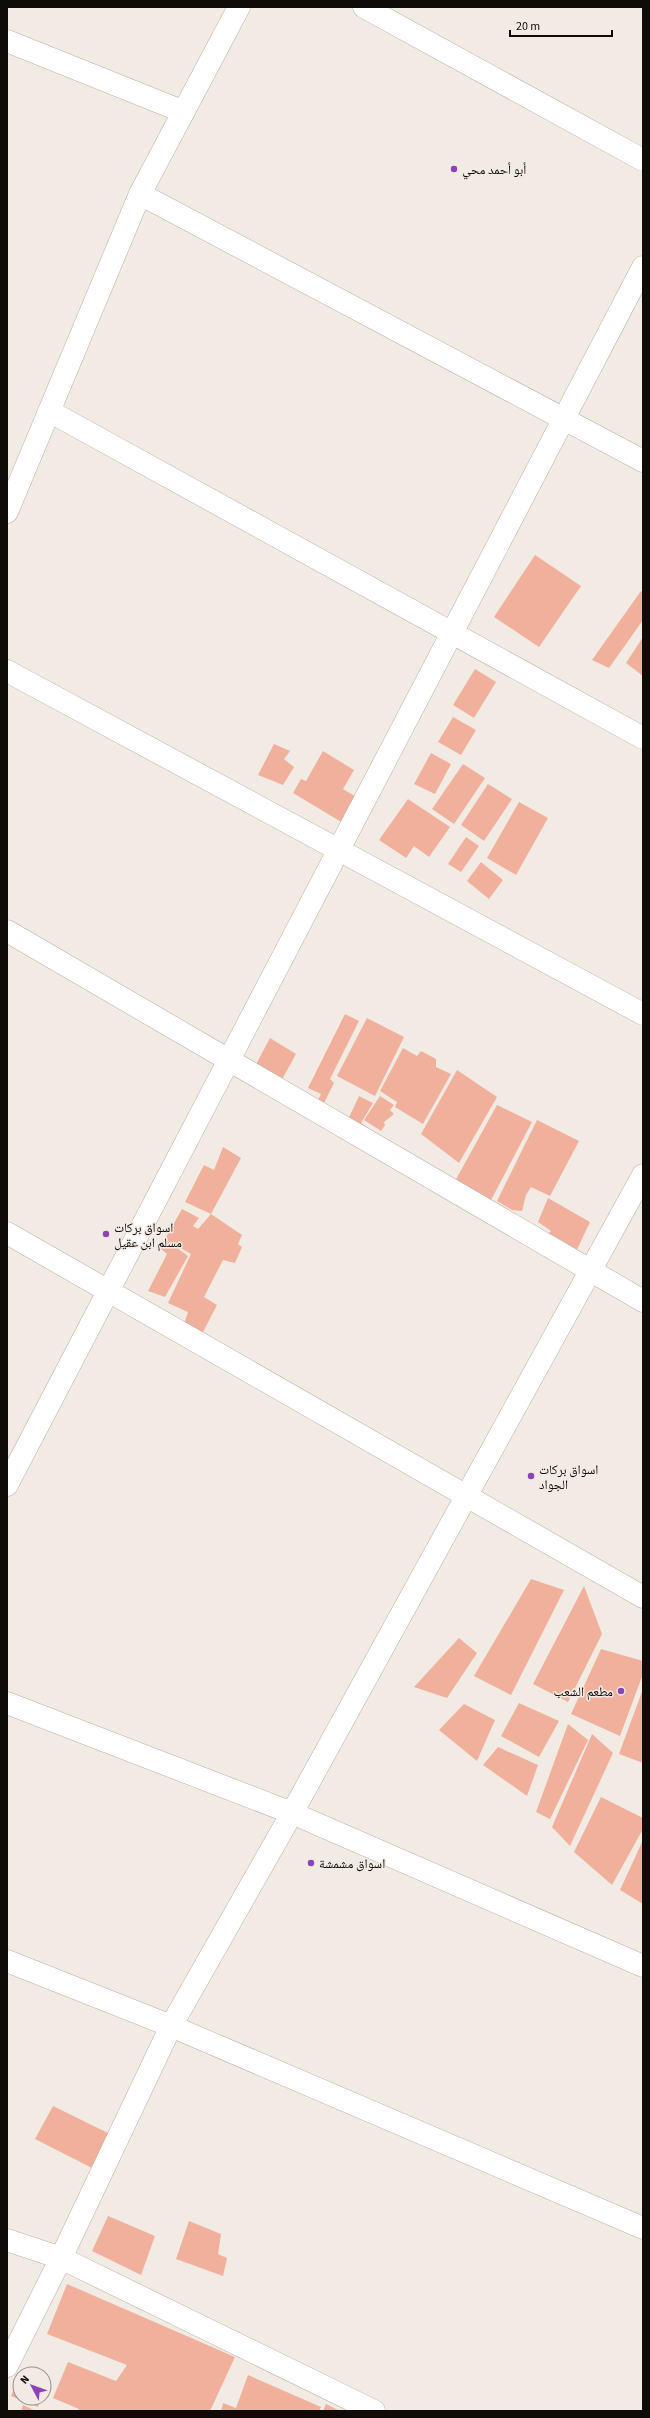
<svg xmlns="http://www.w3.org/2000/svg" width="650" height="2418" font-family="'Source Sans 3','Noto Naskh Arabic',sans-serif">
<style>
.building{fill:#f1b09b}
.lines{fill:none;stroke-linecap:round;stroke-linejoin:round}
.minor-casing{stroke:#b8b0aa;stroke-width:23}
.minor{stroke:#fff;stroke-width:22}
.poi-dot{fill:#8b44b7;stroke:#f2ebe4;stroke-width:1.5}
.labels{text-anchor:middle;stroke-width:3;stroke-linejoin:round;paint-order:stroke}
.poi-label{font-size:13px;fill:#0e0b09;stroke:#f2ebe4;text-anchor:start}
</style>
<rect width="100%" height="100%" fill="#f2ebe4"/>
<path class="building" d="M535 555 581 586 539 647 494 617Z
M641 591 643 593V620L609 668 592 660Z
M643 637V676L626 663Z
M475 669 496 682 474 718 453 705Z
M453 717 476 730 461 755 438 742Z
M274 744 290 751 284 759 294 767 283 785 258 775Z
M323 751 354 770 343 789 358 798 343 823 293 793 301 779 306 781Z
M431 753 451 764 435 794 414 784Z
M463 764 485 778 454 824 432 809Z
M488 784 512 799 484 841 461 825Z
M408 799 450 827 429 857 414 846 406 858 379 840Z
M519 802 548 818 516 875 487 858Z
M466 837 479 846 461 872 448 864Z
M481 862 503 880 489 899 467 881Z
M345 1014 359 1021 330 1079 334 1083 322 1107 316 1104 321 1094 308 1088Z
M367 1018 404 1037 375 1096 337 1076Z
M270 1038 296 1054 279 1085 253 1070Z
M403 1048 417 1056 421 1051 436 1059V1067L451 1074 423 1124 395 1107 397 1102 380 1091Z
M457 1070 497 1097 459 1163 421 1134Z
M359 1096 373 1103 361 1123 374 1132 345 1126Z
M380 1096 394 1105 390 1110 394 1114 384 1122 385 1125 381 1131 364 1120Z
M497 1105 532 1122 490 1202 455 1181Z
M537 1120 579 1141 550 1196 531 1187 526 1195 522 1211 512 1210 497 1201Z
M223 1147 241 1158 211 1214 185 1202 204 1165 214 1170Z
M548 1198 590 1222 573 1258 544 1231 549 1233 551 1231 538 1222Z
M182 1209 199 1218 193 1226 198 1229 211 1214 242 1235 238 1244 242 1247 235 1263 223 1260 204 1297 217 1305 203 1332 184 1324 188 1312 168 1303 191 1254 165 1239 188 1256 165 1297 148 1291 167 1254 161 1249 165 1239Z
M531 1579 564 1590 511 1695 474 1676Z
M584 1586 602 1634 568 1702 533 1684Z
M459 1638 477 1653 447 1698 414 1687Z
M601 1649 643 1661V1674L620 1736 571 1714Z
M643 1689V1763L619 1754Z
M519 1703 559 1721 539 1757 501 1736Z
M464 1704 495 1720 477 1761 439 1730Z
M568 1724 588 1740 550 1819 536 1812Z
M592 1734 613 1753 570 1846 552 1827Z
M498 1747 538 1765 527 1796 483 1765Z
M601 1797 643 1818V1829L612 1885 574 1852Z
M643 1840V1904L620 1890Z
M53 2106 108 2133 92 2168 35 2139Z
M108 2216 155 2236 141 2275 92 2251Z
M189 2221 221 2234 218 2254 227 2258 223 2276 176 2259Z
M67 2284 235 2357 210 2411H78L79 2409 53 2398 68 2362 116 2381 127 2365 47 2334Z
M20 2375V2398H42L38 2407 11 2396Z
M248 2375 321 2407 319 2411H221L223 2403 236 2408Z
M326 2404 340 2411H323Z
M23 2405 36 2411H21Z"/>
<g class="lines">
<g class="minor-casing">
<path id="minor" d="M364 7 643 160
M7 41 184 112
M140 194 643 461
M49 411 643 738
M7 512 140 194 239 7
M7 671 643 1014
M7 931 643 1301
M7 1233 643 1597
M7 1485 643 267
M7 1703 292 1813 643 1966
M7 1961 171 2026 643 2228
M7 2240 61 2258 374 2411
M7 2366 61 2258 171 2026 292 1813 643 1175"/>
</g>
<use href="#minor" class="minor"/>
</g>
<g class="poi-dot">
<circle cx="454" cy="169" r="4"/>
<circle cx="106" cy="1234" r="4"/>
<circle cx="531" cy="1476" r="4"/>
<circle cx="621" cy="1691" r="4"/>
<circle cx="311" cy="1863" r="4"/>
</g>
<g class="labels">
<g class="poi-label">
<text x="462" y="174">أبو أحمد محي</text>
<text x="114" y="1232">اسواق بركات<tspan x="114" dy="15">مسلم ابن عقيل</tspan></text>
<text x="539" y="1474">اسواق بركات<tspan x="539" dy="15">الجواد</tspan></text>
<text x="613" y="1696" text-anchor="end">مطعم الشعب</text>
<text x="319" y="1868">اسواق مشمشة</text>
</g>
</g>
<rect width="650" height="2418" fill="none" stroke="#0e0b09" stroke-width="16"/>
<g transform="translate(32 2386) rotate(311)"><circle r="19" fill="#f2ebe4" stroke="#97918c"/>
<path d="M0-3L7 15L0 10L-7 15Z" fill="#8b44b7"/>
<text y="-6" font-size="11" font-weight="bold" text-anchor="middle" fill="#0e0b09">N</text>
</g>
<path d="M510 30v6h102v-6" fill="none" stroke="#0e0b09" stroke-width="2"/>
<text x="516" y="30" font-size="12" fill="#0e0b09" stroke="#f2ebe4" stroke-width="3" paint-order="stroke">20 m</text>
</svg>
